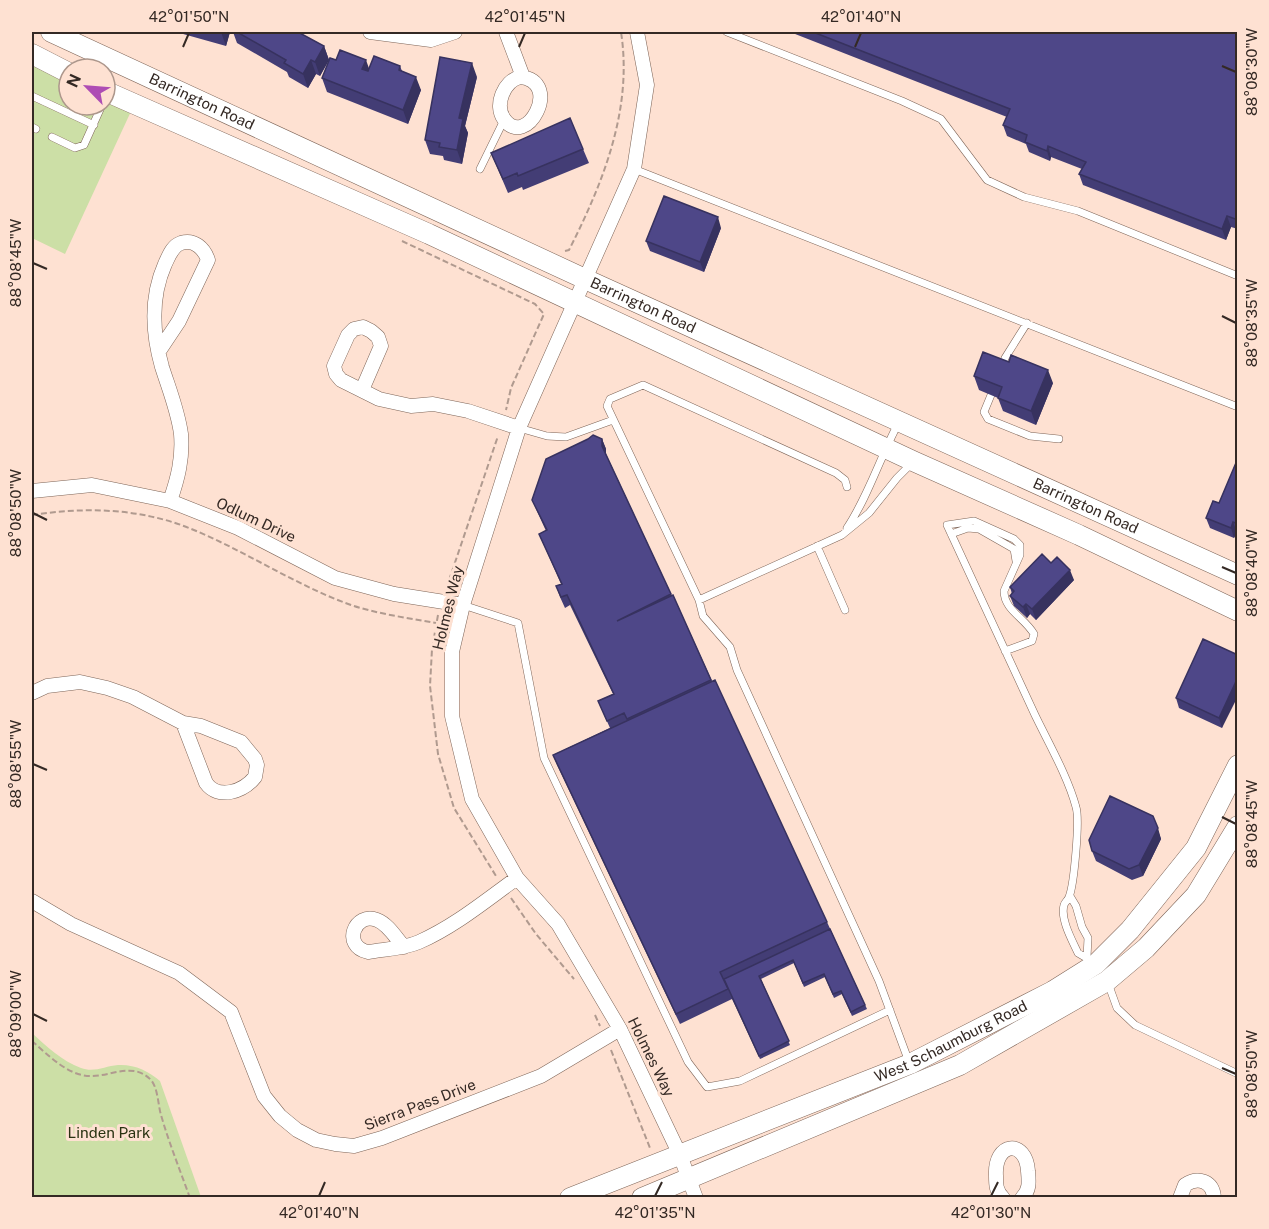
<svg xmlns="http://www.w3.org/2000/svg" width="1269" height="1229" font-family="'Public Sans',sans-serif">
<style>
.green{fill:#ccdfa6}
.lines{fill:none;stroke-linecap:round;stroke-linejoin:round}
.lane-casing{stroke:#7e6558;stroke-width:8}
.street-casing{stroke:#7e6558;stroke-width:15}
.secondary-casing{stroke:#7e6558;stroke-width:21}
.path{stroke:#b09a8f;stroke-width:2;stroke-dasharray:6 3;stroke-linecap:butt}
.lane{stroke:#fff;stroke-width:7}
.street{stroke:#fff;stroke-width:14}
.secondary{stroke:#fff;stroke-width:20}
.wall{fill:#433d75}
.shaded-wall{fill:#37325f}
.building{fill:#4e4788;stroke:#37325f;stroke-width:1.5}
.ticks{fill:none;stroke:#342924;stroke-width:2}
.labels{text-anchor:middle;stroke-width:6;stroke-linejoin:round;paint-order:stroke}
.street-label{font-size:15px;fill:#342924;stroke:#fee1d2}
.park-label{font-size:15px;fill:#2a3312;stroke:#fee1d2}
.neatline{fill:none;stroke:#342924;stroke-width:2}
.ticks-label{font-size:15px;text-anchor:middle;fill:#342924}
</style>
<rect width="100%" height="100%" fill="#fee1d2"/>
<path class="green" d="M32 59 69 77V105H105V94L133 107 65 254 32 238Z
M32 1033C46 1046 62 1061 81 1068 94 1073 105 1066 118 1065 134 1064 149 1071 160 1081L201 1197H32Z"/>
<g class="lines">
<g class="lane-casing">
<path id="lane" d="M727 32 902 101 941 119 987 180 1024 197 1078 211 1238 276
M32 96 94 125
M32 127 36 129
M52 137 75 148 84 145 102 105
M480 169 504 120
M634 169 1238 407
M1002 368 1005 358 1027 323
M991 395 984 412 988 419 1030 436 1059 439
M519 428 547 436 566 437 613 420
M847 487 845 480 836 473 643 385 610 399 607 406 699 600 703 616 730 647 737 670 879 981 909 1062
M847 528C869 495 880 457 899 422
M951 534 968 528 979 529 1014 549 1016 561
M817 546 845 610
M699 600 842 535 869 513 897 478 912 463
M463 605 518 623 544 758 688 1062 707 1087 740 1081 890 1010
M1005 651 1032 641 1034 634C1025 618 1004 610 1004 591L1020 555V545L1014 539 974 521 947 525C976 589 1006 652 1035 715 1049 744 1068 777 1076 807 1080 820 1074 885 1069 897 1068 900 1065 902 1064 905 1060 919 1072 940 1078 953L1095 963
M1070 896 1076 906 1082 927 1088 938 1087 957
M1108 983 1117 1008 1135 1025 1238 1074"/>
</g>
<g class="street-casing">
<path id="street" d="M370 32 431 40 455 32
M506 32 523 77
M637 32 647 85 634 169 519 428 463 605 452 652V716L472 799 517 878 558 924 620 1029 680 1155 696 1198
M520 77C564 81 526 151 504 119 494 105 504 81 520 77Z
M159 351 179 321 208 260C204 248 194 239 181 243 172 246 169 256 165 264 150 298 152 332 162 367 169 389 178 411 181 434 183 458 178 478 170 501
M362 390 381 346 378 337 371 331 363 327 354 329 348 335 334 366 336 374 341 380 379 399 411 406 433 404 468 411 519 428
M32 491 92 485 170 501 238 528 335 578 394 594 463 605
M32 693 47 686 80 682 107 688 133 697 183 723 201 726 241 742 255 759 257 765 255 777C243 792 218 800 206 783L183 723
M32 901 71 924 179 973 231 1012 264 1096 280 1116 297 1130 316 1140 335 1144 354 1146 382 1138 541 1076 620 1029
M404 947C396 938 388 924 377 920 355 911 341 946 368 952 385 949 403 949 419 942 455 926 485 901 517 878
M1003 1198C996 1191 996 1185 996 1176 994 1141 1026 1139 1028 1171 1029 1182 1030 1190 1022 1198
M1180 1198 1185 1185C1198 1176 1213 1181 1214 1198"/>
</g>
<g class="secondary-casing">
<g id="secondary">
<path id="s1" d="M51 32 585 279 1238 575"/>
<path d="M32 54 69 73"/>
<path d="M105 91 429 234 913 461 1079 535 1238 611"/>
<path id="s2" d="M570 1198 910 1064 1053 991 1096 964 1130 930 1196 848 1238 765"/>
<path d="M642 1198 960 1065 1107 981 1146 948 1196 895 1238 826"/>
</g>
</g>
<path class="path" d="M402 241 535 304 544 314 511 388 506 410
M565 251 569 250C603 183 633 109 621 32
M32 515C85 507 139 508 189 528 244 550 295 585 351 605 378 614 408 618 436 623
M446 589 498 436
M438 615 432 649 430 686 438 754 454 808 496 876
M511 898 536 934 574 979
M595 1015 600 1026
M32 1041C47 1054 68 1076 90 1076 110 1077 133 1061 151 1080 158 1088 158 1105 161 1115 169 1143 180 1170 190 1198
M611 1050 650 1148"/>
<use href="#lane" class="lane"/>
<use href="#street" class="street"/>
<use href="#secondary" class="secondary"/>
</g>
<path class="wall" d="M176 32H230L226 46Z
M233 32H298L324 46 329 60 320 76 316 74 308 88 289 77 287 72 237 43Z
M790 32H1238V229L1231 227 1226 240 1083 185 1079 174 1082 169 1051 157 1050 161 1029 152 1026 144 1007 136 1003 125 1007 117Z
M400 66 402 71 421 90 408 124 327 92 322 78 369 68Z
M477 77 465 126 468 133 462 164 444 160 443 156 430 154 425 140Z
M583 149 589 163 523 190 522 187 508 193 491 153Z
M721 228 704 272 650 251 646 241Z
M974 376 1053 383 1036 425 1003 411 998 398 979 390Z
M602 439 606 449V454L672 596 673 595 712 681 827 922 867 1009 852 1016 842 994 834 998 825 977 804 987 794 963 761 979 790 1045 760 1059 732 999 680 1024 557 765 553 755 610 728 598 701 613 694 570 605 565 608 560 597 556 586 561 584 539 534 546 531 532 500Z
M1238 458V533L1237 532 1234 538 1210 528 1206 518 1219 503Z
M1051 563 1074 580 1036 620 1030 614 1027 618 1014 606 1010 596 1012 594 1010 587Z
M1238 655 1222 728 1179 708 1176 698Z
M1153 816 1161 839 1143 876 1132 880 1096 861 1092 851Z"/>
<path class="shaded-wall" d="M221 32H230L226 46Z
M324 46 329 60 320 76 315 62Z
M311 60 316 74 308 88 303 74Z
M366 60 371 74 362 69Z
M472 63 477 77 465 126 468 133 462 164 457 150 459 118Z
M416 77 421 90 408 124 403 110Z
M1048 146 1051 157 1050 161 1047 151Z
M1227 216 1231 227 1226 240 1222 229Z
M718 217 721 228 704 272 700 262Z
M1048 370 1053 383 1036 425 1031 411Z
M602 439 606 449V456L602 446Z
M1233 522 1237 532 1234 538 1231 528Z
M1070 570 1074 580 1036 620 1032 609Z
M1026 604 1030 614 1027 618 1023 607Z
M1238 677V696L1222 728 1219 718Z
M1158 828 1161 839 1143 876 1139 865Z"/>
<path class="building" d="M237 32H298L324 46 315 62 311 60 303 74 284 63 286 60Z
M813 32H1238V220L1227 216 1222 229 1079 174 1086 162 1048 146 1047 151 1025 142 1027 135 1003 125 1010 109Z
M340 50 366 60 362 69 368 71 374 56 400 66 399 70 416 77 403 110 322 78 330 58 336 60Z
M440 57 472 63 459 118 463 119 457 150 439 147 440 143 425 140Z
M570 118 583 149 518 176 517 173 503 179 491 153Z
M664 196 718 217 700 262 646 241Z
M983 352 1009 362 1011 355 1048 370 1031 411 998 398 1002 387 974 376Z
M593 435 602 439V446L671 594 617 621 673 595 711 680 627 719 624 713 607 721 598 701 614 694 567 595 561 597 556 586 562 584 539 534 547 530 532 500 546 459 588 439Z
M1238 458V524L1233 522 1231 528 1206 518 1213 501 1219 503Z
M1042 554 1051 563 1057 557 1070 570 1032 609 1026 604 1023 607 1010 596 1014 591 1010 587Z
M1203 639 1238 655V677L1219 718 1176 698Z
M715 680 827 922 720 972 728 989 676 1014 553 755Z
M1110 796 1153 816 1158 828 1139 865 1129 869 1092 851 1089 840Z
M830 929 865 1005 851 1012 841 991 833 994 824 974 803 983 793 960 759 976 789 1041 759 1056 724 979Z"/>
<path class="ticks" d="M183 47 189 33M519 47 525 33M855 47 861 33M1222 66 1236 72M33 263 47 269M1222 316 1236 323M33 513 47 520M1222 567 1236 573M33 764 47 770M1222 817 1236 824M33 1014 47 1021M1222 1068 1236 1074M319 1196 325 1182M655 1196 662 1182M991 1196 998 1182"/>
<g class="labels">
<g class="street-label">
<text dy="5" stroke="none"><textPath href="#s1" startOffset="166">Barrington Road</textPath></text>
<text dy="5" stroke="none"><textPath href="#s1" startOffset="652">Barrington Road</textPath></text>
<text dy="5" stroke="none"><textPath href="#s1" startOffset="1138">Barrington Road</textPath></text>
<text transform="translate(256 520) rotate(25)" y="5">Odlum Drive</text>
<text transform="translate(448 608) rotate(-76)" y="5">Holmes Way</text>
<text dy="5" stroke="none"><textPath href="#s2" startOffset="412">West Schaumburg Road</textPath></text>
<text transform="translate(651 1057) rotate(64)" y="5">Holmes Way</text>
<text transform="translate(420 1105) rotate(-21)" y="5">Sierra Pass Drive</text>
</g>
<g class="park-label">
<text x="109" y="1138">Linden Park</text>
</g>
</g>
<rect width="1269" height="1229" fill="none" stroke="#fee1d2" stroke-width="66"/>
<g transform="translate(87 87) rotate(295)"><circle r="28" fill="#fee1d2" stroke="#ad978c" stroke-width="1.5"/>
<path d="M0-4.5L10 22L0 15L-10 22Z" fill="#ae4db4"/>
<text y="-9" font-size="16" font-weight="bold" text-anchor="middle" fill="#342924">N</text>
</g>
<rect x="33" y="33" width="1203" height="1163" class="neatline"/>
<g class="ticks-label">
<text x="189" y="22">42°01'50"N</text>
<text x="525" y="22">42°01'45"N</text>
<text x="861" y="22">42°01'40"N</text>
<text transform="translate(1252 72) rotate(-90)" y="5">88°08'30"W</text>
<text transform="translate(16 263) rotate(-90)" y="5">88°08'45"W</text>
<text transform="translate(1252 323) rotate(-90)" y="5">88°08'35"W</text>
<text transform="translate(16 513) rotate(-90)" y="5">88°08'50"W</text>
<text transform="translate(1252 573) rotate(-90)" y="5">88°08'40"W</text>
<text transform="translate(16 764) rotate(-90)" y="5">88°08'55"W</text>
<text transform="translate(1252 824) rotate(-90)" y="5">88°08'45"W</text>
<text transform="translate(16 1014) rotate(-90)" y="5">88°09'00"W</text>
<text transform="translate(1252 1074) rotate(-90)" y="5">88°08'50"W</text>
<text x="319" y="1218">42°01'40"N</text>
<text x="655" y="1218">42°01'35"N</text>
<text x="991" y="1218">42°01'30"N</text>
</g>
</svg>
